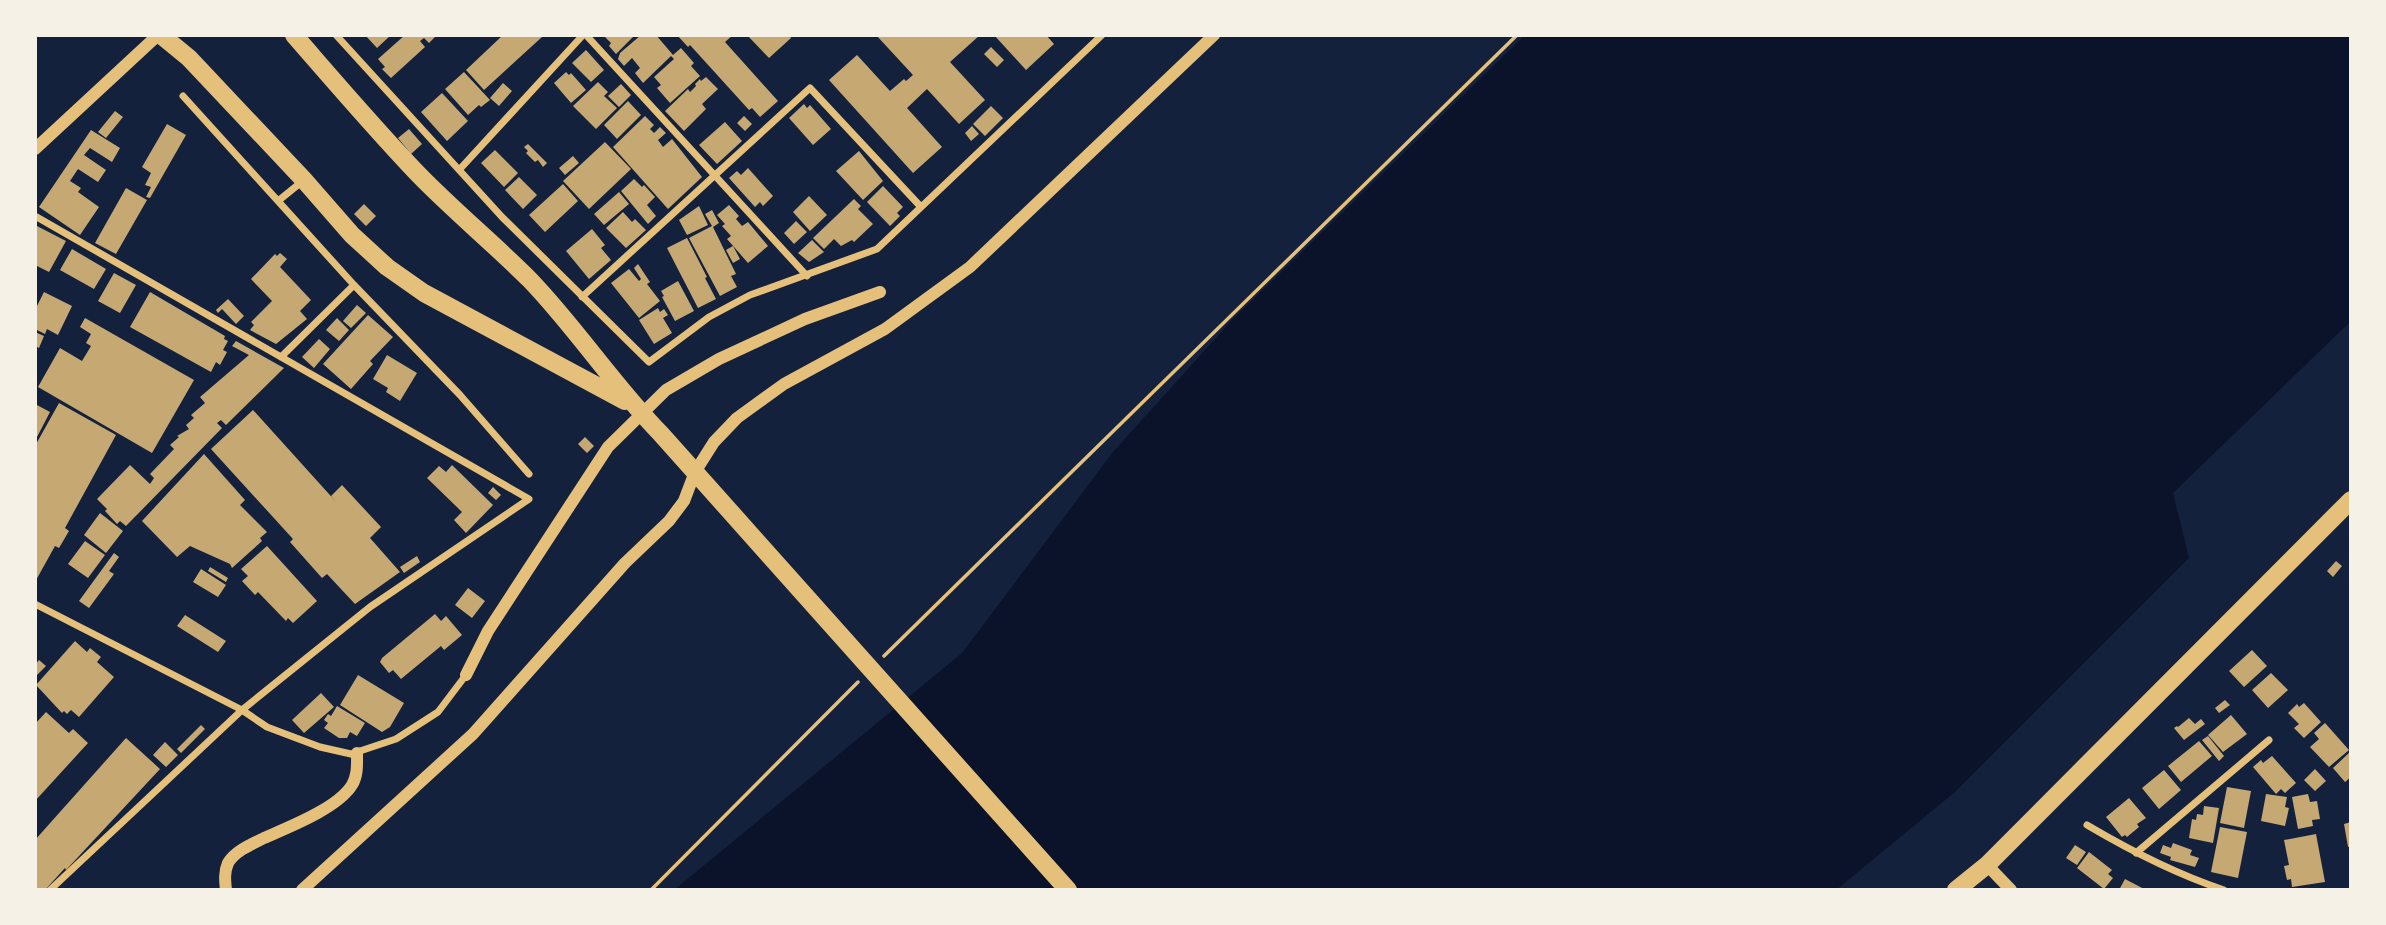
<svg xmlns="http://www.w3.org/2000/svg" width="2386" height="925" font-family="'Source Serif 4',serif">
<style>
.water{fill:#0b132b}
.building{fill:#c6a872}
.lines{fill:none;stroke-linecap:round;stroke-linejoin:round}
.path{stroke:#e5c07b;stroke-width:3.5}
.minor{stroke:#e5c07b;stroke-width:7}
.tertiary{stroke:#e5c07b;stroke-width:12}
.primary{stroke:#e5c07b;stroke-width:18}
</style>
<rect width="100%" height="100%" fill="#14213d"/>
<path class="water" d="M1525 35H2351V321L2173 493 2189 558 1955 792 1836 890H674L962 653 1113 452 1233 319Z"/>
<path class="building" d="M365 35H391L377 48Z
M405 35H437L429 43 424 38 420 41 425 47 391 78 382 69 385 67 378 59Z
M503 35H540L542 37 484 90 466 70Z
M607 35H632L633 37 616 54 609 46 611 43 605 37Z
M641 35H656L673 55 681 48 694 63 691 66 700 76 670 103 657 88 661 85 654 77 674 59 671 56 643 83 635 73 640 68 632 58 624 66 618 59 620 53Z
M677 35H733L725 42 778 101 760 117 752 108 749 110 690 45 688 47Z
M747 35H789L791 38 769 58Z
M876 35H925L927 37 929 35H980L950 62 985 100 959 124 927 89 907 108 942 147 913 173 829 80 857 55 890 91 904 79 906 81 913 75Z
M994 35H1046L1054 44 1026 70Z
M991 47 1004 60 997 67 984 54Z
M586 50 604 70 591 82 572 63Z
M464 72 490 100 481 107 479 105 468 115 445 89Z
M566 72 569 75 571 73 586 90 571 103 554 83Z
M706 77 718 89 702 104 706 109 684 131 665 111 688 89 690 92 696 86 695 84 700 79 701 81Z
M598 82 608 92 604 96 617 108 596 129 573 106Z
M503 83 512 91 499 106 490 98Z
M621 84 631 95 619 107 608 96Z
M442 93 468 121 447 141 421 112Z
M628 101 641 115 617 139 604 125Z
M804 104 807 108 810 105 831 129 813 145 789 118Z
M991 106 1003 118 985 136 973 124Z
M115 111 123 117 106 138 98 132Z
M645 116 654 125 650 129 654 133 660 127 666 133 658 140 663 147 672 139 702 177 668 209 613 147Z
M744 116 752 124 745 131 737 123Z
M725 122 742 141 717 164 699 145Z
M167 124 186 135 150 198 146 197 151 187 145 185 151 173 142 167Z
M972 126 979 134 971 141 965 133Z
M409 129 422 144 411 154 398 138Z
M91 130 120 148 112 162 90 148 84 155 106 170 98 182 78 169 70 181 81 188 78 192 99 207 80 235 39 207Z
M605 142 631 169 589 209 563 181Z
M528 144 547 163 543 167 538 160 535 162 526 153 528 151 524 147Z
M495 150 518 173 504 187 481 163Z
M859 151 883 181 863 200 836 171Z
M573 156 579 163 565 175 559 168Z
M748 168 773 196 763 206 760 202 755 207 729 178 737 171 741 175Z
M519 177 537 195 523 209 505 190Z
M634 179 642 187 644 185 655 197 647 205 656 216 648 224 621 191Z
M563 184 578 201 545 232 529 215Z
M883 186 903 207 897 213 900 216 890 226 867 202Z
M126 188 147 200 116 254 95 243Z
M619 192 629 204 604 225 594 214Z
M809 196 827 215 810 231 793 212Z
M854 199 861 206 858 209 873 224 854 242 852 240 841 246 834 239 824 249 813 238Z
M364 204 376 216 366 226 354 214Z
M729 205 739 216 736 219 742 226 748 222 768 246 748 263 727 239 731 236 722 226 725 224 717 215Z
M699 206 708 225 687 235 679 220Z
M712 210 719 223 713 227 736 274 731 276 737 287 720 296 689 238 712 226 705 214Z
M623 212 632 222 635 219 646 230 626 248 606 228Z
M796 221 807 232 794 244 784 233Z
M35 225 66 241 49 272 35 265Z
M592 229 605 245 601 248 611 260 589 279 566 251Z
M687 238 707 277 705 278 716 299 698 308 667 248Z
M812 240 824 252 809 262 798 253Z
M733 246 740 259 733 263 726 250Z
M72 249 106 269 94 289 60 270Z
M280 253 287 259 280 267 311 300 300 311 307 319 276 344 250 330 254 325 251 322 272 301 251 279 275 254 277 256Z
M638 264 650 282 647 284 660 301 639 318 611 283 629 269 639 281 641 279 634 268Z
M114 273 136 285 120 313 98 301Z
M678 281 694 311 675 321 662 297 664 296 661 291Z
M44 292 72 306 58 335 47 329 45 334 35 329V310Z
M150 292 225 336 224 339 228 341 223 350 227 352 220 365 216 362 211 372 130 327Z
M228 299 244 316 236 324 222 309 218 313 216 310Z
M357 305 366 313 351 328 343 321Z
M658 308 660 312 664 309 668 315 663 318 672 333 654 344 639 320Z
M368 315 393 337 370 361 373 364 351 389 323 364Z
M85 318 194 380 152 453 38 387 60 348 82 361 91 346 86 343 91 334 80 327Z
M337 318 349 330 339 341 326 330Z
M35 332 44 336 39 348 35 346Z
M319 339 330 349 314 368 302 357Z
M236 341 284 368 226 425 221 420 217 423 222 428 126 526 120 521 117 524 105 511 107 509 97 499 130 465 150 484 154 478 150 474 174 449 170 445 179 437 177 436 189 429 186 425 194 418 191 415 205 403 200 397 249 355 232 346Z
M387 355 417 373 400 401 386 392 388 388 373 379Z
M59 403 116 435 65 528 69 531 59 548 55 546 35 582V446Z
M35 404 50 412 35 441Z
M253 410 338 504 331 496 342 485 381 527 370 538 400 572 355 604 327 574 322 578 290 542 293 539 211 449Z
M585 437 594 446 587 453 578 444Z
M204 454 245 500 240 505 267 532 260 538 262 541 232 568 230 564 190 546 177 557 142 521Z
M452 465 493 505 466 533 454 520 462 512 427 478 439 466 446 472Z
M493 487 501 495 496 500 488 493Z
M100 513 123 531 106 553 84 535Z
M85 541 105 555 88 578 68 564Z
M267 546 317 601 293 623 288 618 286 621 258 592 255 595 242 581 248 576 241 569Z
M114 553 119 557 109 571 114 574 89 608 79 601Z
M417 556 420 562 404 573 400 567Z
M2336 561 2342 566 2333 577 2327 571Z
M210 567 228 578 226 582 208 571Z
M201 569 226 585 218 597 193 582Z
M468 588 485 601 472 618 455 605Z
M435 614 441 621 446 616 462 635 444 650 441 646 401 679 393 670 389 673 380 662 382 658Z
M185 615 226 641 218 652 177 626Z
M75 641 87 652 90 648 101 657 97 662 114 677 79 717 71 710 67 714 64 711 62 713 36 685Z
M2252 650 2267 666 2244 687 2229 671Z
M39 660 46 666 35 677V665Z
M2271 673 2288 690 2268 708 2252 690Z
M358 675 404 703 390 727 382 732 340 705Z
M321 693 334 707 304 733 292 720Z
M2225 700 2230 705 2219 713 2215 708Z
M2304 703 2321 722 2304 738 2294 728 2299 724 2288 713 2297 704 2299 707Z
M337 706 365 723 357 736 350 732 347 738H339L324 728 328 723 324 720 328 714 331 716Z
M46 712 69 733 73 729 88 743 35 801V724Z
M2231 715 2247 734 2223 752 2208 735Z
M2189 718 2195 724 2201 719 2205 724 2184 740 2174 728 2177 726 2178 727Z
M2325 723 2349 750 2329 767 2310 747 2319 739 2314 733Z
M201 725 205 729 181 753 177 749Z
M2208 736 2224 756 2219 761 2202 740Z
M126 738 160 769 66 870 65 868 45 890H35V840Z
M2199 741 2212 756 2181 782 2168 766Z
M165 742 178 755 166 767 153 755Z
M2351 751V777L2345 782 2333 768Z
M2272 756 2296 783 2285 793 2281 789 2276 794 2253 767 2261 760 2263 763Z
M2315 769 2326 781 2315 791 2304 780Z
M2164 770 2181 790 2159 809 2142 788Z
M2227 787 2251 791 2244 828 2220 823Z
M2266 794 2287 797 2285 807 2289 808 2285 826 2261 821Z
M2308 794 2310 802 2317 801 2320 819 2312 820 2313 826 2298 829 2292 797Z
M2129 798 2146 818 2137 824 2139 827 2127 837 2125 835 2122 837 2106 817Z
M2204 806 2219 808 2213 843 2189 838 2192 819 2196 820 2197 814 2203 815Z
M2351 822V846L2348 847 2344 824Z
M2220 827 2247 832 2238 878 2211 872Z
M2316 834 2325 882 2292 887 2291 879 2287 880 2284 866 2289 865 2284 840Z
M2173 843 2192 850 2190 855 2199 858 2195 867 2170 860 2171 857 2160 853 2163 845 2171 848Z
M2075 845 2086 852 2077 865 2066 858Z
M2089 852 2112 870 2108 874 2113 878 2104 889 2077 868Z
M2125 879 2146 890H2119Z"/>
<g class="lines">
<path class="path" d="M884 656 1517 35
M651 890 858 682"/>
<path class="minor" d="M336 35 502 217 649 362 709 317 750 295 877 249 1102 35
M586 35 807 276
M183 96 354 285 460 395 529 474
M460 169 583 35
M278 201 304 180
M35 216 529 499 370 607 242 710 50 890
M582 297 810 88 921 207
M281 357 354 285
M35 604 242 710 267 727 320 747 351 754 396 739 438 712 466 675
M2087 825C2131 851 2176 874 2224 890
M2136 853 2269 740"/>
<path class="tertiary" d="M35 149 158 35
M466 675 488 631 608 447 666 390 719 359 805 319 880 292
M1987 865 2011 890
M226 890C225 881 224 872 228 863 235 851 252 844 264 838 289 827 338 808 352 785 358 775 357 764 357 753
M302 890 473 734 625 563 669 521 684 501 695 472 714 442 737 418 784 384 885 329 970 267 1214 35"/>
<path class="primary" d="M161 35 189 58 304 180 352 235 387 267 424 293 625 401
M294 35C335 82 375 129 418 174 454 211 494 244 530 280 577 329 614 386 661 434L1068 890
M1956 890 1987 865 2351 500"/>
</g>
<rect width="2386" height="925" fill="none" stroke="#f6f1e7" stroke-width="74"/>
</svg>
